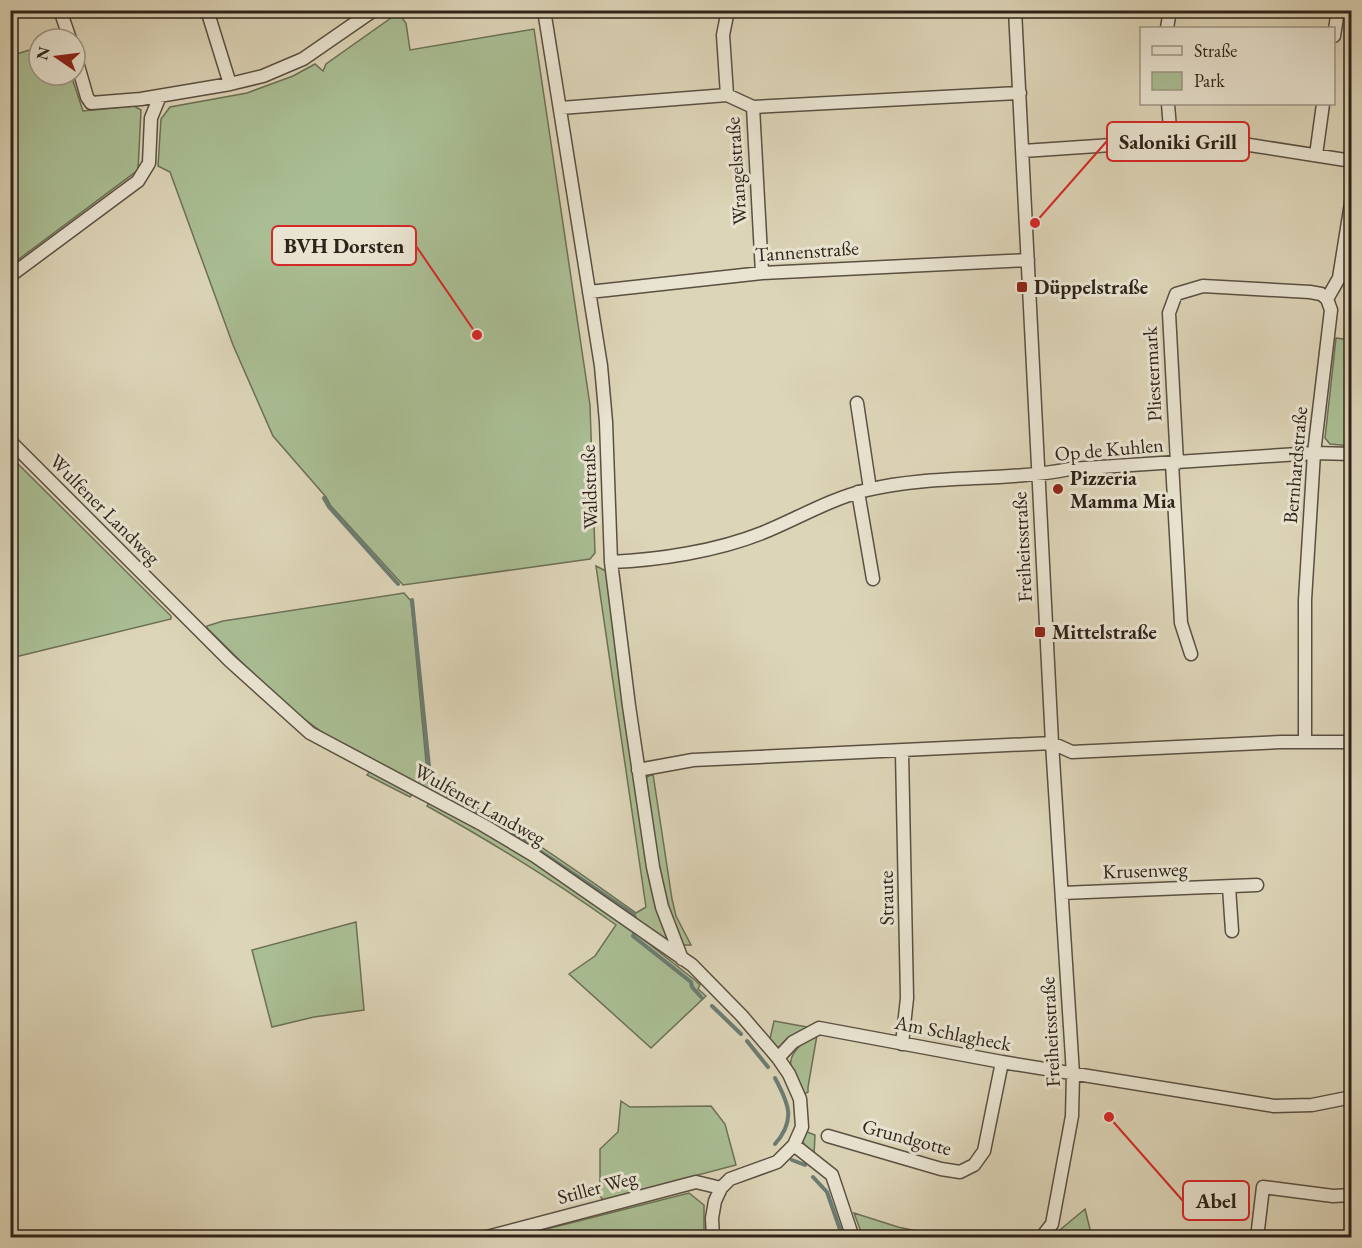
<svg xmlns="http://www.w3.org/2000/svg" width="1362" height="1248" font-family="'EB Garamond',serif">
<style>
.green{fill:#aabe94;stroke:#6c7057;stroke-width:1.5}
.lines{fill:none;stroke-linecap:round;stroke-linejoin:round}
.stream{stroke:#6b7d74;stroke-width:4}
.minor-casing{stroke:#5a5042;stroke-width:15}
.minor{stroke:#e9e4d1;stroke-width:12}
.poi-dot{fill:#8f2418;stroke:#e9e4d1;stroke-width:2}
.labels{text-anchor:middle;stroke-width:6;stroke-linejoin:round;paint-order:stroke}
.street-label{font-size:20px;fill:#2e231a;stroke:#e9e4d1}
.poi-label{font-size:20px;font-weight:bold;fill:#2e231a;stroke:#e9e4d1;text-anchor:start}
.leader{fill:none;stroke:#d62828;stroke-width:2}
.callout-dot{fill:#d62828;stroke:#e9e4d1;stroke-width:2}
.callout{fill:#e9e4d1;stroke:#d62828;stroke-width:2}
.callout-label{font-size:21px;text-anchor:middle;font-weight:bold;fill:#2e231a}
</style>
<rect width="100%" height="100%" fill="#ddd5b8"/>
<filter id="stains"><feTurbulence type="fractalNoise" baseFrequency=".00333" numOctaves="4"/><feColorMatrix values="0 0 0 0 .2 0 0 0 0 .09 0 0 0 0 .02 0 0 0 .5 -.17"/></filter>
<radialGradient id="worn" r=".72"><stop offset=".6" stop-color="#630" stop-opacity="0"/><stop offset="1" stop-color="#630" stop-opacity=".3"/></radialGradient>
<path class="green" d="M398 13 406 23 410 50 534 29 590 405 595 553 590 559 403 585 331 506 326 497 273 436 233 345 170 172 158 166 161 119 170 107 247 93 293 76 315 64 323 71 326 64Z
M39 47V75H71L83 111 134 106 141 110 138 170 11 265 10 56Z
M1336 338 1351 340V446L1330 444 1325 438Z
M10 456 171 616V619L11 658Z
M596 566 606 571 624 693 674 948 584 885 333 740 285 705 207 628V626L223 621 404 593 411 601 428 783C502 817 570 866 636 913L646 907Z
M370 771 413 793 410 797 367 775Z
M653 774 672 899 676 916 691 945H682C658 894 654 836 646 781L647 777Z
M430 801 484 829 605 909 696 981 700 985 698 989 706 996 651 1048 569 974 595 956 616 925C555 881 493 843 427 806Z
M356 922 364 1010 314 1017 272 1027 252 950Z
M774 1021 807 1027 787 1046 777 1050 769 1043Z
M817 1035 808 1087V1092L803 1095C795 1079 783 1064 797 1049 804 1042 808 1038 817 1035Z
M621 1101 630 1107 711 1106 725 1124 736 1165 603 1200 600 1196V1149L618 1132Z
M807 1132 815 1135 814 1156 804 1145 803 1140Z
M689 1193 704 1205V1237H515Z
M1085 1209 1092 1237H1052L1055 1234Z
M854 1213 898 1227 945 1237H863Z"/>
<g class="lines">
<path class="stream" d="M324 498 329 507 398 584
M412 600 431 786C502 824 567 869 634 915L635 919
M634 934 633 936 691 982 692 987 702 998
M712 1006 741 1034
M747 1041 768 1067
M775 1078C789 1104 796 1120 775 1144
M792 1160 805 1165
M813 1177 827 1192 843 1238"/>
<g class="minor-casing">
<path id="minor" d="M60 10 70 39
M207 10 230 84
M544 10 601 366 606 422 611 562 629 706 653 867 662 907 682 959
M728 10 723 35 727 95 753 107 1020 93
M1015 10 1052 743 1073 1074 1072 1116 1052 1224 1041 1238
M1167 28 1170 10
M1334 36 1338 10
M75 55 87 97 91 103 141 99 230 84 263 76 303 59 374 10
M1168 104 1171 141
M753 107 762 273
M561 108 727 95
M1023 151 1171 141 1243 144 1352 161
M1316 155 1323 104
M10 276 138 181 149 163 151 118 160 96
M589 292 762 273 1028 260
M1327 299 1339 278 1352 197
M857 403 870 489
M10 441 230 661 310 733 483 825 535 856 692 965 742 1016 778 1058 789 1074 800 1099 802 1127 794 1145 777 1162 730 1179 721 1188 715 1201 712 1218 713 1238
M1172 463 1181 623 1191 654
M1177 463 1169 313 1176 294 1203 286 1310 292 1321 294 1327 299
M858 492 873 579
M611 562C659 560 717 551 762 533 797 519 829 499 867 490 934 474 1003 482 1070 469L1314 453 1352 454
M1305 742V600L1314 453 1331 310 1327 299
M902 752 907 998 902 1044
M638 770 693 760 1052 743 1072 752 1281 742H1352
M1229 887 1232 931
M1062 893 1257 885
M778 1058 793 1042 819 1028 1002 1062 1274 1106 1312 1105 1352 1097
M828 1136 941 1169 960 1172 974 1165 984 1151 1002 1062
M794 1145 832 1175 853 1238
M483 1238 696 1182 721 1188
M1257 1238 1263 1187 1333 1196 1352 1195"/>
</g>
<use href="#minor" class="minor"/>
</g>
<g class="poi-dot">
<rect x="1016" y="281" width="12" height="12" rx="3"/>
<circle cx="1058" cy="489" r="6"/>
<rect x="1034" y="626" width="12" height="12" rx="3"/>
</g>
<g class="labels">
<g class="street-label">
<text transform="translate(736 171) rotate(-94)" y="7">Wrangelstraße</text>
<text transform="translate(807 251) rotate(-4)" y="7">Tannenstraße</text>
<text transform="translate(1152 374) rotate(-93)" y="7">Pliestermark</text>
<text transform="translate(1109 449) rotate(-5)" y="7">Op de Kuhlen</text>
<text transform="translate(1295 465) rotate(-85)" y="7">Bernhardstraße</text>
<text transform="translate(589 487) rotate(-92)" y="7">Waldstraße</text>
<text transform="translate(105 509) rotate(45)" y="7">Wulfener Landweg</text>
<text transform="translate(1022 547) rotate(-93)" y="7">Freiheitsstraße</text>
<text transform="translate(480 804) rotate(29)" y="7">Wulfener Landweg</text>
<text transform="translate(1145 870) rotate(-2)" y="7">Krusenweg</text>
<text transform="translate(886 898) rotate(-91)" y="7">Straute</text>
<text transform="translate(1050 1032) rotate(-93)" y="7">Freiheitsstraße</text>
<text transform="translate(953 1033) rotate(11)" y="7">Am Schlagheck</text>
<text transform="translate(907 1137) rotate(15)" y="7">Grundgotte</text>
<text transform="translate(597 1187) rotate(-15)" y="7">Stiller Weg</text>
</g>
<g class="poi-label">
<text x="1034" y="294">Düppelstraße</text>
<text x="1070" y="485">Pizzeria<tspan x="1070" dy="23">Mamma Mia</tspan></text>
<text x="1052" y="639">Mittelstraße</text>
</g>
</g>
<path class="leader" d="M1035 223L1107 141M477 335L416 246M1109 1117L1183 1201"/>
<g class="callout-dot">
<circle cx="1035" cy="223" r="6"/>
<circle cx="477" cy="335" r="6"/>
<circle cx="1109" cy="1117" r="6"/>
</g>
<g class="callout">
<rect x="1107" y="122" width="142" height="39" rx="6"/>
<rect x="272" y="226" width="144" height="39" rx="6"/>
<rect x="1183" y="1181" width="66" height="39" rx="6"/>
</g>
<g class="callout-label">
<text x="1178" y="149">Saloniki Grill</text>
<text x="344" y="253">BVH Dorsten</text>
<text x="1216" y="1208">Abel</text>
</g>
<rect width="1362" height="1248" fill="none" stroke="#ddd5b8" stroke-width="36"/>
<rect x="12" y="12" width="1338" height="1224" fill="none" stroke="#2e231a" stroke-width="3"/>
<rect x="18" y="18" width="1326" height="1212" fill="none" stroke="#2e231a" stroke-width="1.5"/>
<rect x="1140" y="27" width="195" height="78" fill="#e9e4d1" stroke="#9e9788" stroke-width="1.5"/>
<rect x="1152" y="46" width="30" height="9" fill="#e9e4d1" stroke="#9e9788" stroke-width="1.5"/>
<text x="1194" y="57" font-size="18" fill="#2e231a">Straße</text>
<rect x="1152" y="72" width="30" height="18" fill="#aabe94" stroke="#9e9788" stroke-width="1.5"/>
<text x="1194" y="87" font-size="18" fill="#2e231a">Park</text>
<g transform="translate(57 57) rotate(284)"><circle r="28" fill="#e9e4d1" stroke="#9e9788" stroke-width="1.5"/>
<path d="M0-4.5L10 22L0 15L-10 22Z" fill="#8f2418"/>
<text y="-9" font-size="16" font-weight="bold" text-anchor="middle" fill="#2e231a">N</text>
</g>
<rect width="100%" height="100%" filter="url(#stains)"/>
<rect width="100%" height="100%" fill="url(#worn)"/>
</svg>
